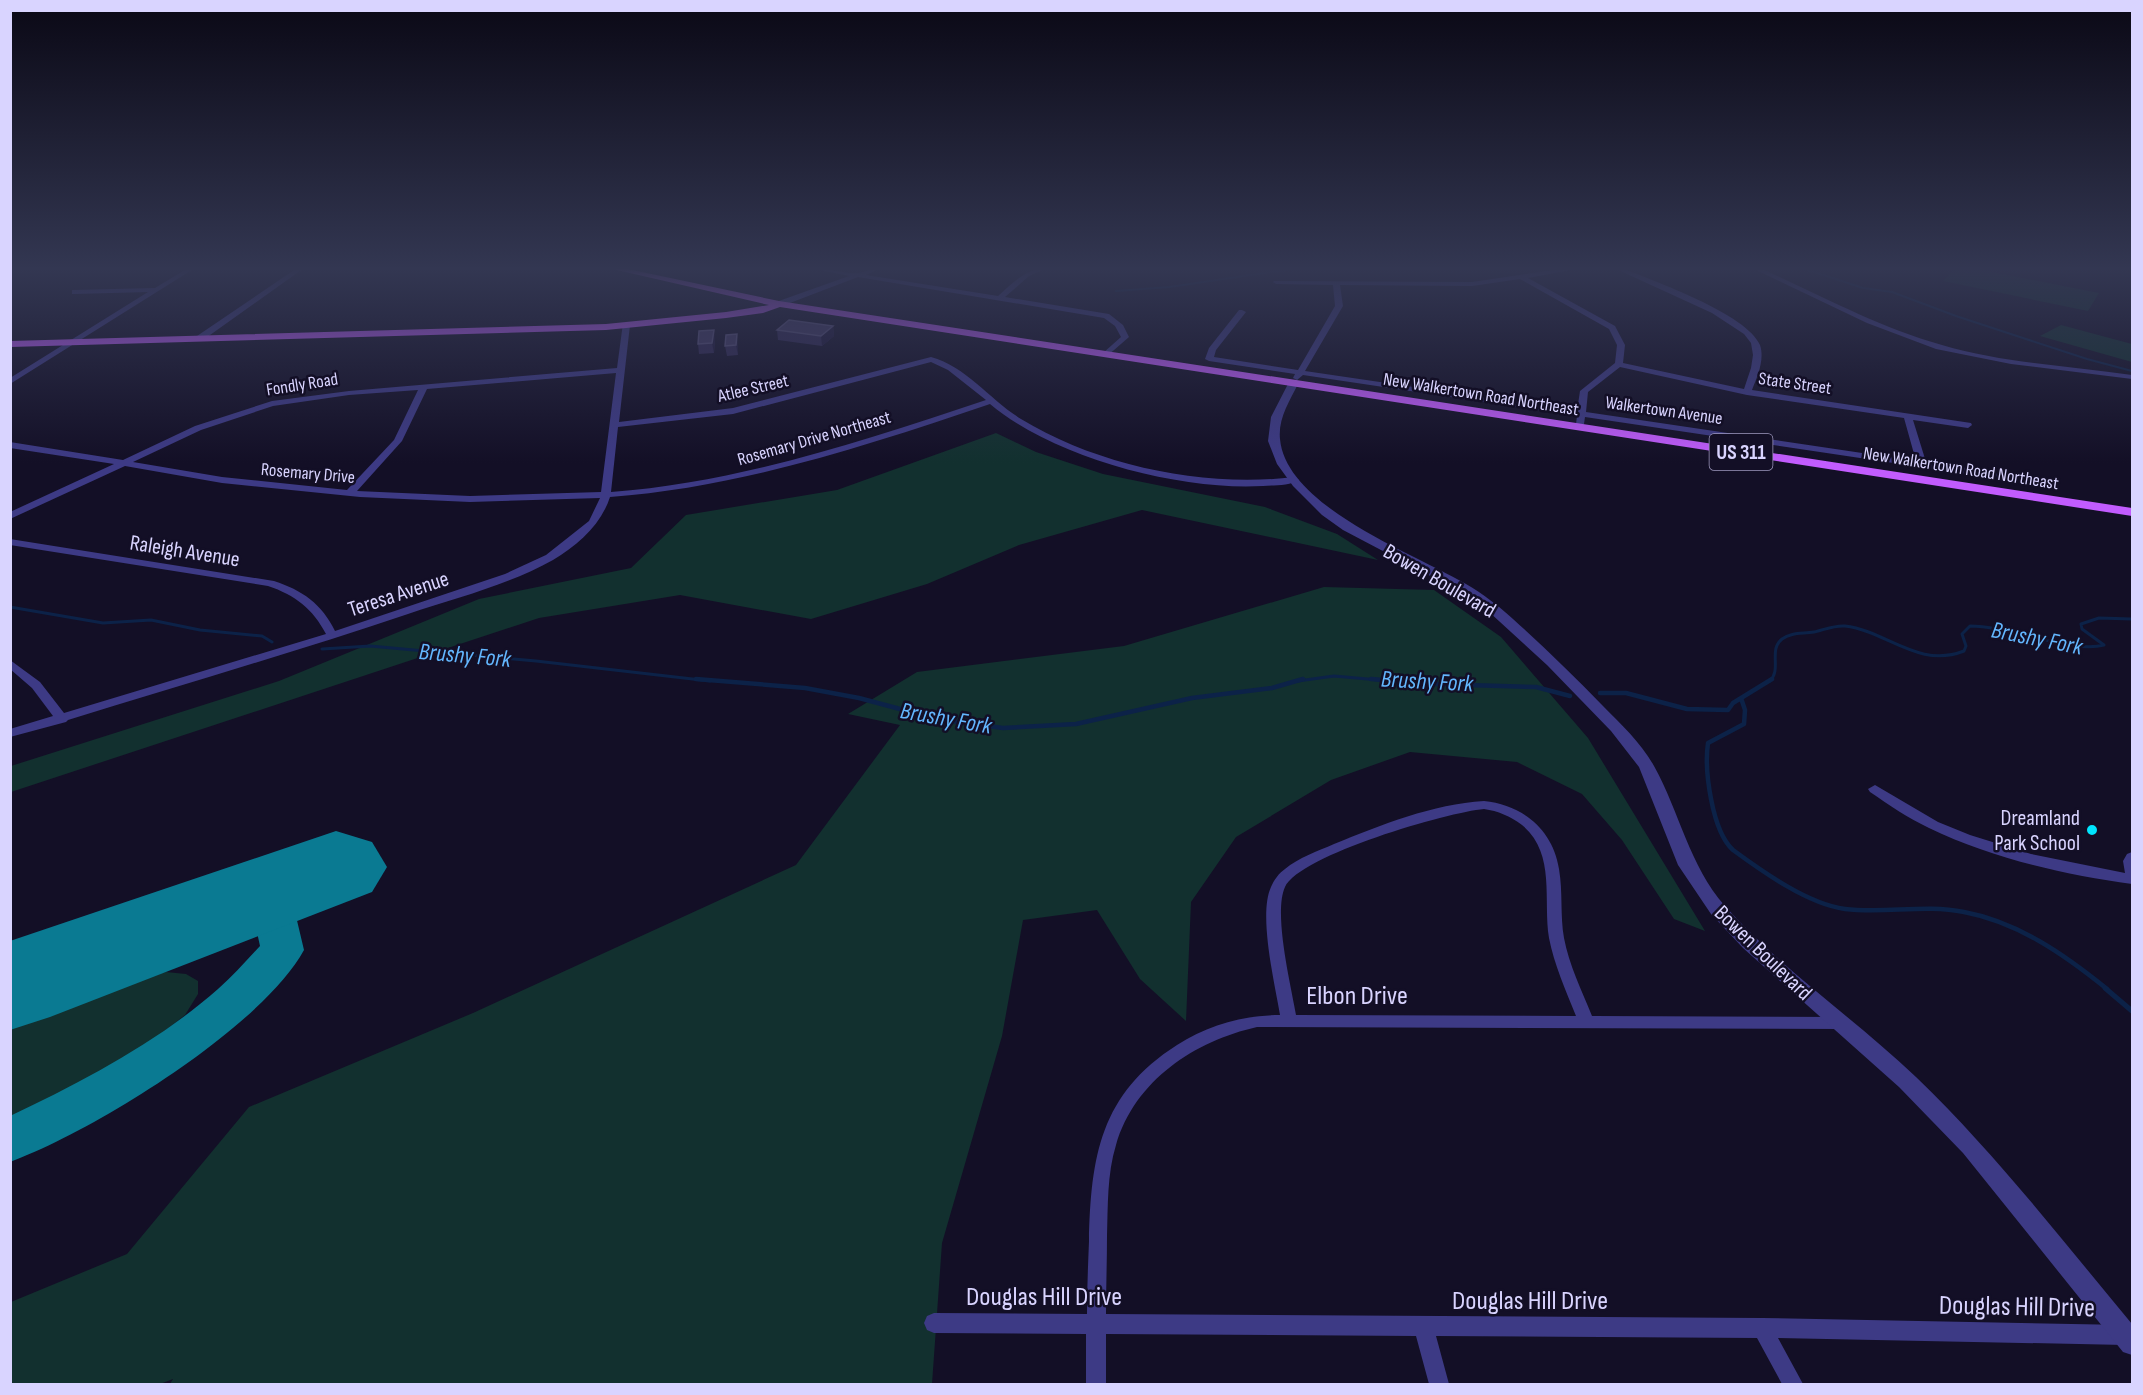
<svg xmlns="http://www.w3.org/2000/svg" width="2143" height="1395" font-family="'Sofia Sans Condensed',sans-serif">
<style>
.green{fill:#12302f}
.lines{fill:none;stroke-linecap:round;stroke-linejoin:round}
.stream-far3{stroke:#0c2248;stroke-width:2}
.stream-far2{stroke:#0c2248;stroke-width:3}
.stream-far1{stroke:#0c2248;stroke-width:4.5}
.stream{stroke:#0c2248;stroke-width:5}
.taxiway{fill:#0a7a92;fill-rule:evenodd}
.runway{fill:#0a7a92;fill-rule:evenodd}
.minor{fill:#3d3a85;fill-rule:evenodd}
.tertiary{fill:#3d3a85;fill-rule:evenodd}
.primary{fill:#c25cfe;fill-rule:evenodd}
.wall{fill:#312854}
.shaded-wall{fill:#1d163a}
.building{fill:#433a66;stroke:#5a527e;stroke-width:1.5}
.poi-dot{fill:#01e5fe;stroke:#130f26;stroke-width:2}
.labels{text-anchor:middle;stroke-width:5;stroke-linejoin:round;paint-order:stroke}
.far-street-label{font-size:18px;fill:#d9d4ff;stroke:#130f26}
.shield{fill:#130f26;stroke:#9e99be;stroke-width:1.5}
.shield-label{font-size:21px;font-weight:bold;fill:#d9d4ff}
.street-label{font-size:22px;fill:#d9d4ff;stroke:#130f26}
.poi-label{font-size:22px;fill:#d9d4ff;stroke:#130f26;text-anchor:end}
.water-label{font-size:24px;font-style:italic;fill:#63b6fe;stroke:#130f26}
.near-street-label{font-size:27px;fill:#d9d4ff;stroke:#130f26}
</style>
<rect width="100%" height="100%" fill="#130f26"/>
<path class="green" d="M1956 268H1972L2099 293 2088 311 1943 281Z
M2061 325 2132 344V362L2040 336Z
M996 433 1036 452 1103 474 1265 507 1337 534 1378 560 1142 510 1019 545 927 584 811 619 680 595 539 618 11 792V766L279 681 479 599 631 568 686 515 837 490Z
M1324 587 1434 590 1501 637 1588 738 1705 931 1674 919 1622 840 1582 794 1517 762 1410 752 1331 780 1236 837 1191 902 1186 1021 1140 979 1097 910 1023 920 1002 1036 942 1243 932 1384H170L173 1379 160 1384H11V1302L127 1254 249 1107 473 1013 796 865 900 725 848 714 917 672 1124 646Z
M166 972 186 974 198 981V994L185 1015 153 1040 65 1094 11 1120V1025L135 978Z"/>
<g class="lines">
<path class="stream-far3" d="M1802 268 1863 288 1892 292 1956 316 2087 359 2132 371
M1116 291 1169 287 1299 268"/>
<path class="stream-far2" d="M10 607 103 623 151 620 200 630 262 636 272 642
M322 649 370 646 536 661 710 681
M1298 681 1334 676 1390 681
M1770 681C1782 669 1768 650 1782 639 1791 632 1803 634 1814 632 1824 630 1834 625 1845 626 1887 631 1918 669 1964 651L1966 646 1962 634 1970 626C2009 626 2072 654 2104 645L2082 629 2081 624 2099 618 2132 619"/>
<path class="stream-far1" d="M696 679 805 688 859 698 941 720 1003 728 1076 724 1192 698 1272 688 1303 679
M1371 679 1433 684 1536 687 1570 696
M1600 693H1626L1687 709 1728 710 1733 703 1772 679
M1741 698 1745 710 1744 724 1708 743C1704 770 1712 831 1733 850 1763 872 1808 904 1845 909 1885 914 1924 904 1964 912 2018 922 2065 955 2107 989"/>
<path class="stream" d="M2105 988 2132 1011"/>
<path class="taxiway" d="M269 876 284 881 290 891 304 950C261 1028 94 1131 10 1162V1116C82 1082 158 1042 218 989 233 976 246 961 260 946L248 891 254 881Z"/>
<path class="runway" d="M336 831 372 842 387 867 372 892 50 1017 10 1030V941Z"/>
<path class="minor" d="M188 268H195L10 384V378L148 292 75 294H72V290L155 288Z
M297 268H304L203 340H197V336Z
M810 268C824 268 847 274 858 273 866 272 872 268 881 268L866 275 998 296C1013 283 1026 268 1047 268L1029 276 1005 297 1109 314 1123 325 1129 337 1106 357 1102 355 1103 353 1121 337 1115 326 1104 318 858 277 782 306H776V302L849 276Z
M1566 268H1581L1528 278 1615 326 1625 345 1623 363 1744 389 1751 368 1753 355 1751 343 1744 334 1712 313 1614 268H1622C1654 281 1747 314 1760 345 1765 360 1757 377 1752 390L1971 423 1972 425 1968 428 1913 420 1926 462 1994 472 1999 475 1994 478 1585 417 1584 424 1580 427 1576 424 1577 416 1303 375 1297 380 1293 378 1295 374 1209 361 1205 359 1209 348 1239 310H1242L1246 312 1216 350 1214 357 1298 370 1335 306 1333 285 1276 284 1273 282 1274 281 1472 282ZM1520 279 1609 329 1617 345 1615 363 1580 391 1577 411 1305 371 1343 306 1340 285 1472 286ZM1620 367 1747 395 1904 418 1916 461 1586 412 1588 392Z
M1752 268H1760C1820 295 1878 327 1942 345 2003 363 2069 366 2132 375V379L2011 364 1936 349 1867 323Z
M623 323 630 325 619 422 733 408 931 357C967 367 990 400 1021 419 1098 466 1205 488 1294 477L1299 480C1290 486 1274 485 1263 486 1180 491 1054 458 990 404 866 446 741 487 610 497 601 525 578 545 553 560 508 585 456 598 408 614 295 652 181 685 68 720L66 722 10 737V729L53 716 32 688 10 669V660L40 682 64 713 326 634C313 609 295 595 268 586L10 545V539L274 581C302 590 322 604 335 631L505 574 546 555 589 521 600 498 470 502 360 497 222 483 125 466 10 519V512L114 464 10 448V442L123 460 195 426 272 401 349 391 617 368ZM931 362 948 370 986 400C863 441 740 482 611 492L618 427 733 414ZM616 373 601 492 470 496 357 491 402 441 427 389ZM418 390 394 440 347 490 222 477 133 462 201 430 273 406 349 395Z
M1875 785 1938 822 1970 835 2031 854 2125 873 2123 861 2127 854 2132 852V884C2064 875 1991 858 1929 828 1908 818 1889 805 1870 792L1868 789Z
M1484 801C1523 805 1553 830 1559 869 1563 892 1560 915 1564 938 1569 965 1582 991 1592 1016L1841 1017 1847 1018 1849 1023 1847 1028 1841 1029 1257 1027C1195 1041 1135 1080 1116 1145 1107 1174 1108 1206 1107 1236 1107 1262 1106 1288 1106 1314L1762 1318 2125 1325 2132 1329V1342L2125 1345 1778 1338 1803 1384H1782L1757 1338 1436 1336 1449 1384H1429L1416 1336 1106 1334V1384H1086V1334L934 1333 927 1330 924 1323 927 1316 934 1313 1087 1314C1087 1290 1088 1266 1089 1241 1091 1157 1100 1094 1177 1045 1208 1025 1244 1015 1280 1015 1275 984 1258 915 1271 887 1274 880 1279 873 1285 869 1298 858 1318 851 1334 844 1381 825 1433 804 1484 801ZM1484 809C1498 811 1510 816 1522 825 1556 853 1543 899 1549 938 1554 964 1566 991 1576 1016L1296 1015C1291 986 1273 913 1285 887 1300 855 1448 812 1484 809Z"/>
<path class="tertiary" d="M1293 381 1298 384C1289 402 1278 419 1280 439 1286 507 1415 554 1466 584 1483 594 1499 606 1513 619 1544 647 1574 676 1603 706 1621 724 1642 744 1654 766 1680 813 1689 865 1725 906 1782 970 1854 1018 1916 1077 1995 1153 2062 1240 2132 1324V1355L2123 1352 1963 1153 1899 1087 1743 948 1711 914 1678 865 1639 767 1611 731 1547 665 1488 611 1455 589 1343 530 1322 515 1293 486 1277 464 1268 441 1271 417 1288 384Z"/>
<path class="primary" d="M608 268H623L779 301 2132 508V516L780 307 763 313 726 318 606 330 10 347V341L606 324 726 312 769 305Z"/>
</g>
<path class="wall" d="M833 326 834 336 822 346 778 340 777 330Z
M715 340 714 353 699 354 698 344Z
M738 345V355L727 356 725 346Z"/>
<path class="shaded-wall" d="M833 326 834 336 822 346 821 336Z
M714 330 715 340 714 353 712 343Z
M737 334 738 345V355L736 345Z"/>
<path class="building" d="M789 320 833 326 821 336 777 330Z
M714 330 712 343 698 344 699 331Z
M737 334 736 345 725 346 726 335Z"/>
<linearGradient id="sky" x2="0" y2="1"><stop stop-color="#0a0815"/><stop offset="0.58" stop-color="#333752"/><stop offset="1" stop-color="#333752" stop-opacity="0"/></linearGradient>
<rect width="2143" height="463" fill="url(#sky)"/>
<circle class="poi-dot" cx="2092" cy="830" r="6"/>
<g class="labels">
<g class="far-street-label">
<text transform="translate(1795 383) rotate(8)" y="6">State Street</text>
<text transform="translate(302 384) rotate(-9)" y="6">Fondly Road</text>
<text transform="translate(753 388) rotate(-13)" y="6">Atlee Street</text>
<text transform="translate(1481 394) rotate(9)" y="6">New Walkertown Road Northeast</text>
<text transform="translate(1664 410) rotate(8)" y="6">Walkertown Avenue</text>
<text transform="translate(814 438) rotate(-16)" y="6">Rosemary Drive Northeast</text>
<text transform="translate(1961 468) rotate(9)" y="6">New Walkertown Road Northeast</text>
<text transform="translate(308 473) rotate(5)" y="6">Rosemary Drive</text>
</g>
<rect class="shield" x="1709.5" y="434" width="63" height="36" rx="4.5"/>
<g class="shield-label">
<text x="1741" y="459">US 311</text>
</g>
<g class="street-label">
<text transform="translate(185 550) rotate(9)" y="8">Raleigh Avenue</text>
<text transform="translate(1440 580) rotate(30)" y="8">Bowen Boulevard</text>
<text transform="translate(398 593) rotate(-18)" y="8">Teresa Avenue</text>
<text transform="translate(1764 952) rotate(44)" y="8">Bowen Boulevard</text>
</g>
<g class="poi-label">
<text x="2080" y="825">Dreamland<tspan x="2080" dy="25">Park School</tspan></text>
</g>
<g class="water-label">
<text transform="translate(2037 638) rotate(11)" y="8">Brushy Fork</text>
<text transform="translate(465 655) rotate(5)" y="8">Brushy Fork</text>
<text transform="translate(1427 681) rotate(3)" y="8">Brushy Fork</text>
<text transform="translate(946 718) rotate(10)" y="8">Brushy Fork</text>
</g>
<g class="near-street-label">
<text x="1357" y="1004">Elbon Drive</text>
<text x="1044" y="1305">Douglas Hill Drive</text>
<text x="1530" y="1309">Douglas Hill Drive</text>
<text transform="translate(2017 1306) rotate(1)" y="9">Douglas Hill Drive</text>
</g>
</g>
<rect width="2143" height="1395" fill="none" stroke="#d9d4ff" stroke-width="24"/>
</svg>
